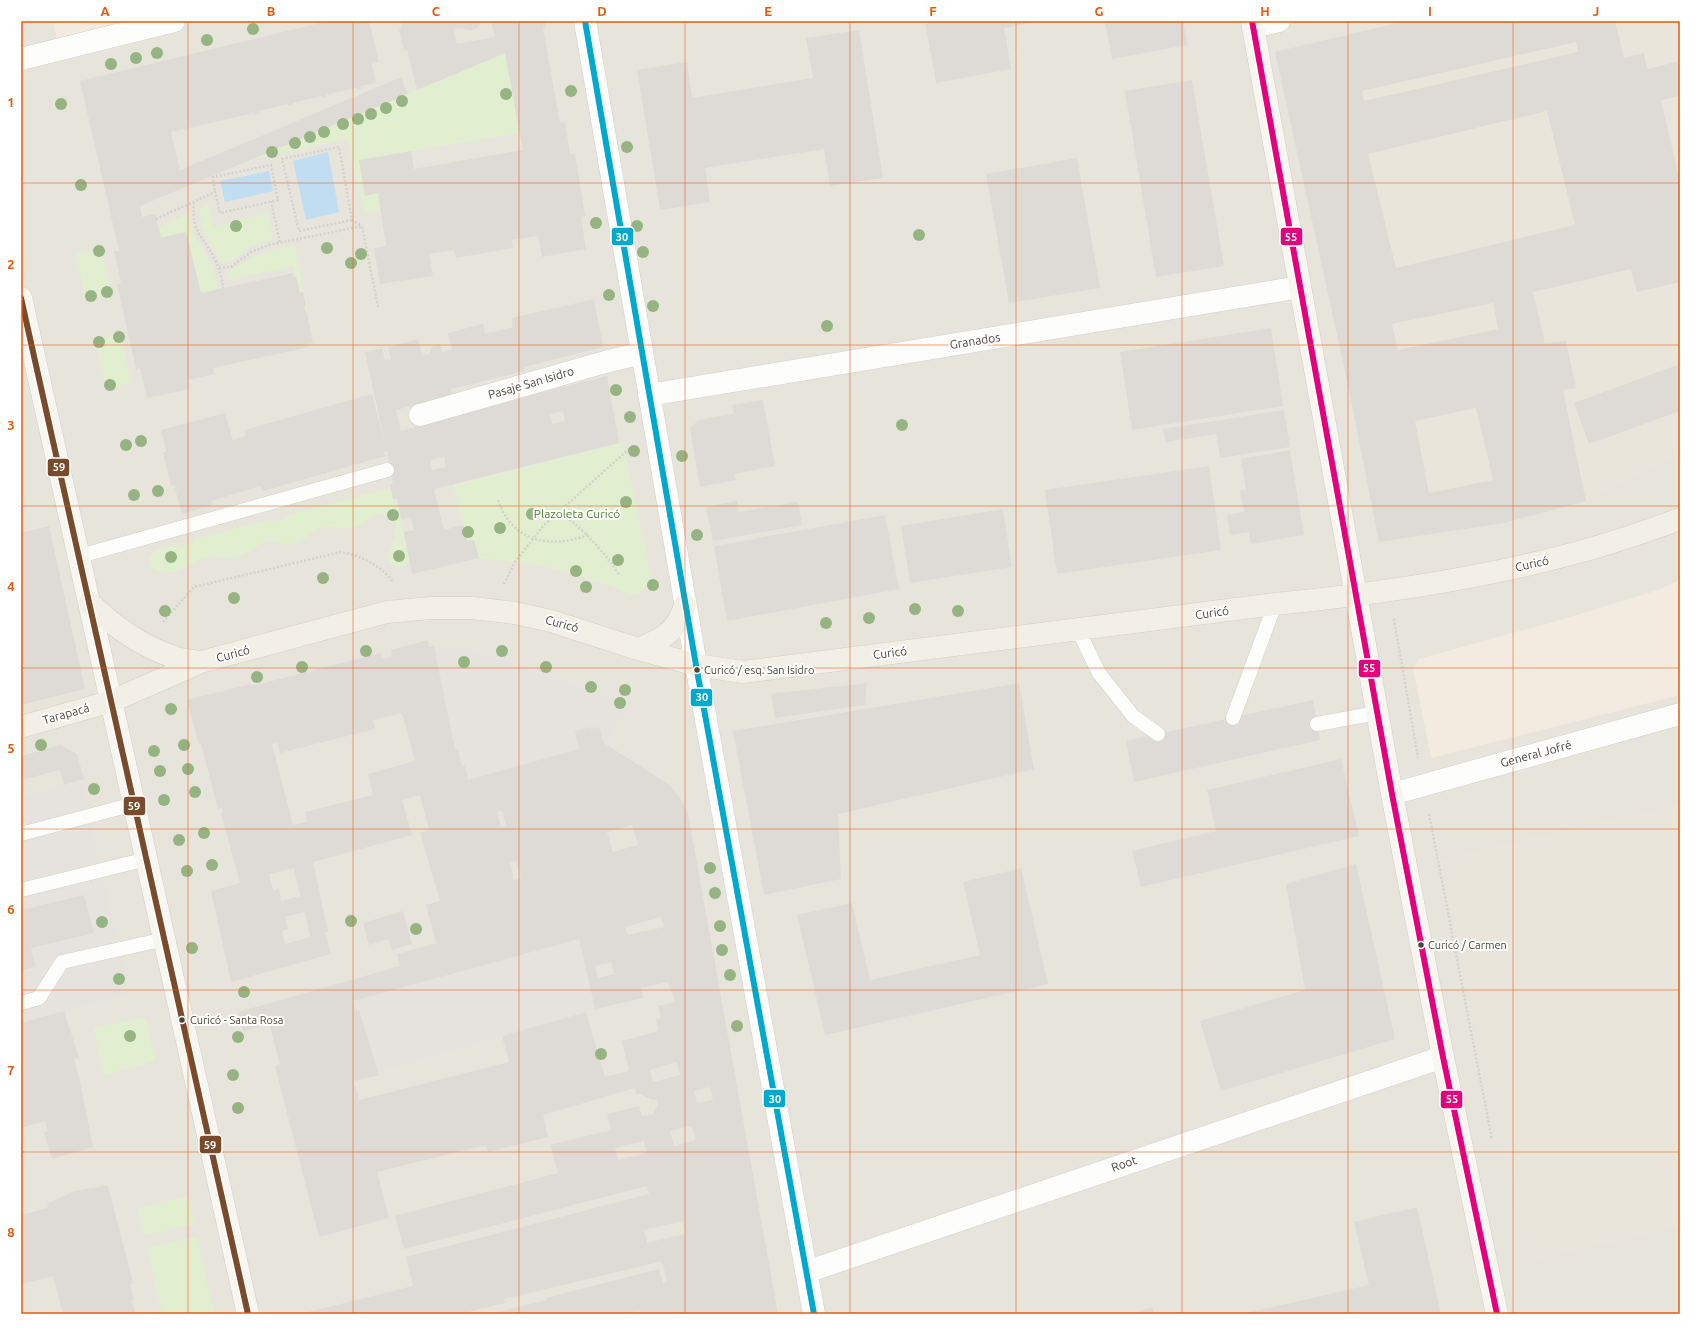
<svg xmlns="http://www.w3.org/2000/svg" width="1701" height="1335" font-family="Ubuntu,sans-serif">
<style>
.residential{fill:#e7e4dc}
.commercial{fill:#f3ebdf}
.education{fill:#eae5da}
.green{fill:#e1eecf}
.parking{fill:#e6e3df}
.water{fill:#c0ddf1}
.building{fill:#dedbd6;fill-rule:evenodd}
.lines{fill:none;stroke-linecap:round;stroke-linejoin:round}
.lane-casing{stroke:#d2d0cb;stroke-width:15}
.street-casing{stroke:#d2d0cb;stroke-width:23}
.secondary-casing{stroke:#d3cfc5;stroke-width:23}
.primary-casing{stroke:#d6cebb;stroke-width:23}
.path{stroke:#d3d2cc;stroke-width:2.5;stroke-dasharray:2 2;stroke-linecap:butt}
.lane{stroke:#fdfdfc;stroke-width:14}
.street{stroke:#fdfdfc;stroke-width:22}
.secondary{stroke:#f7f6f1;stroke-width:22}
.primary{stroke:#f2efe6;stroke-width:22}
.bus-1-casing{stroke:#fff;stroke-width:9}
.bus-2-casing{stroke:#fff;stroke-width:9}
.bus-3-casing{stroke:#fff;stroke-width:9}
.bus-1{stroke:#00a9ce;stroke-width:6}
.bus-2{stroke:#e5007d;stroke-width:6}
.bus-3{stroke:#7a4b2a;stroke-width:6}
.tree{fill:#96b382}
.grid{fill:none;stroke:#e8590c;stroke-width:1;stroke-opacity:0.55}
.bus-dot{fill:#4b4439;stroke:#fff;stroke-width:1.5}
.labels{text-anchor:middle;stroke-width:4;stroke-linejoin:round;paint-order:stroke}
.bus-label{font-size:11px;fill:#4b4439;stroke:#fff;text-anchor:start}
.street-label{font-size:12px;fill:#4b4439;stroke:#fff}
.park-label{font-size:12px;fill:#4a7f2a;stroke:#fff}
.line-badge{stroke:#fff;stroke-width:1.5}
.badge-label{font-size:11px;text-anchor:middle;font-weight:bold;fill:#fff}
.neatline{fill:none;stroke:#e8590c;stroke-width:1.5}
.grid-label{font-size:13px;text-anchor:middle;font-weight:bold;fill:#e8590c}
</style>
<rect width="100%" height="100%" fill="#f4f2ee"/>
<path class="residential" d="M21 21H1680V1314H21Z"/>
<path class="commercial" d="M53 21H150L58 44Z
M1680 580V695L1431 758 1413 668 1419 659 1567 618 1655 591Z"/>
<path class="education" d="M1406 21H1680V452L1586 501 1504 523 1379 542 1348 385 1275 52Z
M1680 804V1227L1532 1260 1439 859Z"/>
<path class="green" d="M505 53 519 133 359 160 365 195 378 193 380 210 364 213 347 139 251 160Z
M209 205 214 227 268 213 273 240 249 248 232 261 224 263 220 260 201 228 200 209Z
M189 213 194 233 213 267 218 289 201 293 186 232 161 238 158 227Z
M295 245 308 311H305L304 307 306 306 303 292 300 293 294 266 228 280 227 272C236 268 243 263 252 258 266 251 280 247 295 245Z
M101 249 111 293 86 299 75 254Z
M121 334 131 383 106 389 95 340Z
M623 442 650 573C650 586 644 593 631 594 605 584 579 575 552 568 527 563 503 561 479 558L474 540 467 541 453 485Z
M391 488 397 499 410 564C406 567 401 569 396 568 375 560 403 536 394 522 391 518 386 514 381 514 370 514 363 527 352 528 340 530 331 524 319 529 310 533 305 541 295 543 285 545 275 540 265 542 257 544 252 551 244 554 230 561 220 555 206 557 190 560 188 573 167 572 160 571 156 571 150 567 144 548 168 547 181 543L182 546 194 543 193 540 269 520 270 523 284 520V516Z
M146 1017 155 1061 104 1075 94 1028Z
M187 1196 194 1224 144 1235 138 1208Z
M197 1237 214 1314H162L147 1248Z"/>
<path class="parking" d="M434 646 439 649H466L631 703 604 743 599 727 591 729 590 727 575 732 579 749 468 780 465 765 462 766 458 749 455 750Z
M81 780 129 994 21 1023V797Z
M579 939 595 1009 378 1072 359 1010 356 1011 353 1001Z"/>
<path class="water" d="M328 152 339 212 306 220 293 161Z
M269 171 273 191 225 202 220 181Z"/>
<path class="building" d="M328 21H369L379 62 372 64 376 83 360 86 361 89 357 90 356 88 326 95 327 96 322 98V96L293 103V105L288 106V104L259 111 260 114 254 115V113L171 132 180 170 399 78H401L408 94 140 206 142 217 155 214 161 238 186 232 201 293 293 273V277H296L300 293 303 292 306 306 304 307 306 313H307L313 343 308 344 309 347 213 368 214 374 188 380 190 389 147 398 140 368 136 369 117 284 121 283 114 251H119L80 81Z
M401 21H488L481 23 478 28 473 30H467L462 28 453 29 457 44 495 37 491 21H545L546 27 543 28 560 123 565 122 570 154H575L585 216 581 217 586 249 542 257 538 236 512 240 513 248 456 258 454 250 429 254 433 276 380 284 374 248 386 246 378 193 365 196 359 160 411 151 414 169 523 150 505 53 417 90 407 50 404 51 399 29 402 28Z
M925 21H1037V22L1004 28 1011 69 936 83Z
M1105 21H1183L1187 45 1112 59Z
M1406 21H1615L1624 58 1644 53 1647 69 1680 61V96L1661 100 1680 182V282L1637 292 1631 269 1533 292 1545 343 1566 341 1576 388 1563 390 1586 501 1504 523 1379 542 1348 385 1275 52ZM1576 42 1578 52 1364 101 1362 91ZM1547 111 1575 225 1396 268 1368 154ZM1493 303 1498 329 1398 350 1392 324ZM1476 408 1493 480 1429 493 1415 421Z
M859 30 883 178 830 186 824 149 705 168 710 202 660 210 637 70 687 62 692 98 813 78 806 38Z
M1192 80 1224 266 1156 277 1125 91Z
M1077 158 1100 288 1009 303 986 174Z
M594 299 603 347 524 367 525 371 451 389 452 395 396 410 401 431 422 425 421 423 607 376 619 443 434 489 444 530 463 525 467 541 474 540 479 558 412 574 404 532 414 530 411 517 401 519 397 499H393L390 484H393L387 451 384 452 385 456 263 491 261 486 211 501 212 505 182 514 174 485H171L163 452H166L161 430 225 413 233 440 246 436 244 430 372 394 385 444 365 352 382 348 385 360 391 359 388 347 418 339 422 356 429 354 432 347 440 344 442 352 452 350 448 333 483 324 485 334 513 327 512 318ZM563 411 565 421 552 424 550 414ZM444 456 446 467 432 470 430 460Z
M1271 328 1283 406 1132 430 1120 352Z
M1680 364V411L1589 444 1574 403Z
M763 400 775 466 734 474 736 480 700 487 690 429 698 420 734 414 732 405Z
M1284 410 1290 447 1220 458 1216 434 1166 442 1163 429Z
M1290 450 1304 535 1251 544 1249 532 1230 535 1227 515 1244 512 1240 490H1246L1241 459Z
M1209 466 1221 550 1057 574 1045 490Z
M737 501 739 512 798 502 802 525 713 541 706 507Z
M1003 509 1012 567 910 583 901 526Z
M885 515 899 589 727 621 714 546Z
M49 526 85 689 21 705V533Z
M428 640 429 647 434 646 455 750 458 749 462 766 465 765 468 780 579 749 575 731 591 727V729L599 727 604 743 668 784 680 798 688 813 691 830 778 1314H640L639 1311 628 1314H489L547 1300 546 1298 659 1269 663 1283 667 1282 663 1264 659 1262 504 1299 505 1303 460 1314H300L413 1286 406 1257 649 1194 647 1186 404 1249 395 1216 558 1173 550 1145 611 1130 607 1114 639 1106 642 1116 653 1114 658 1104 657 1099 652 1100 640 1094 636 1095 635 1088 543 1115 548 1137 488 1152 486 1145 377 1172 389 1218 319 1237 275 1066 280 1064 269 1024 243 1031 238 1012 400 966 397 954 436 943 426 905 440 901 420 833 429 830 420 795 402 800 412 835 313 862 328 932 325 933 331 954 231 982 211 891 240 883 221 813H223L222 808 218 809 201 744 199 745 187 700 251 684 252 686 381 653 383 659 388 658 392 657 391 650ZM402 713 415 761 368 774 373 795 305 812 307 822 293 825 272 744 277 743 280 753 375 729 373 720ZM502 811 506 826 501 827 497 812ZM632 825 638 845 613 852 607 832ZM516 861 521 878 514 880 510 862ZM294 868 300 896 281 901 279 889 273 891 269 874ZM305 912 310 937 285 944 282 931 288 929 285 917ZM661 917 664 927 628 935 625 927ZM579 939 595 1009 643 998 641 988 668 982 671 992H672L675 1002 658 1006 661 1018 656 1019 659 1031 622 1041 629 1071 605 1077 586 1012 502 1036 509 1062 359 1100 354 1081 379 1075 359 1010 356 1011 353 1001ZM611 962 614 974 598 978 595 966ZM677 1062 680 1075 653 1082 650 1070ZM710 1087 713 1100 697 1103 694 1091ZM692 1126 696 1140 674 1146 670 1131ZM644 1141 646 1153 618 1160 615 1148ZM683 1221 685 1234 647 1243 644 1230Z
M867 683 865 705 775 718 771 694Z
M1019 683 1034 769 838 814 841 879 764 895 733 731Z
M1313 700 1320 740 1134 782 1126 741Z
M61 745 77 754 84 779 64 785 60 770 21 780V756Z
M1341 759 1359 836 1141 887 1132 851 1216 831 1207 790Z
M1356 864 1395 1039 1221 1091 1200 1021 1305 990 1286 884Z
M1021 868 1048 984 825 1035 797 915 852 903 870 980 980 955 963 882Z
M84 895 94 933 31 948 36 967 21 970V910Z
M403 911 412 944 392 950 388 939 369 945 363 923Z
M64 1011 79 1058 74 1060 80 1081 93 1147 52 1159 44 1132 48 1131 45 1121 21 1128V1023Z
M108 1185 133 1283 130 1284 134 1300H132L135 1314H63L53 1276 21 1284V1215L48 1208 47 1204 74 1191Z
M1417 1207 1441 1314H1243L1369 1285 1354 1222Z
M1152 1307 1154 1314H1131Z"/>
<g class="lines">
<g class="lane-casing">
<path id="lane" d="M80 556 387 470
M1078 630 1099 673 1133 716 1158 734
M1233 718 1275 604
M1317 724 1377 713
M21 834 134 804
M21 890 147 859
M21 1003 39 998 62 962 165 939"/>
</g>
<g class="street-casing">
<path id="street" d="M585 21 696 665 814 1314
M1253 27 1279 21
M21 59 174 21
M649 395 1300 287
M420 415 605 362 642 353
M1392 794 1680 714
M806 1272 1443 1057"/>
</g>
<g class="secondary-casing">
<path id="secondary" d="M1252 21 1392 794 1443 1057 1497 1314
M21 298 248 1314"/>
</g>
<g class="primary-casing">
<path id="primary" d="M90 603C115 628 141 646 174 657 182 660 192 661 201 662
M638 649C663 639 677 632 685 605
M21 727 112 701 201 662 387 612 430 608H473L515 613 551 621 638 649 696 665 743 672 1275 604C1377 594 1480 579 1579 552 1613 543 1647 531 1680 519"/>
</g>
<path class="path" d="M271 201 280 243
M194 202C191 232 201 233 213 256 219 266 222 277 223 288
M156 219 215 192 220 213 278 200 271 165 213 177 215 192
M352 220 299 231 282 159 339 147 352 220 362 226
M219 268 231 267 251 252 269 245 362 226 378 307
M498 500C512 542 549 549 588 535
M560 512C584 530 603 550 619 575
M504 584 515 562 543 526 629 449
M1394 619 1418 758
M163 622 194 587 341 552C362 556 380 565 393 582
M1429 814 1492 1140"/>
<use href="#lane" class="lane"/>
<use href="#street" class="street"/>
<use href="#secondary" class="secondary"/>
<use href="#primary" class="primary"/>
<g class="bus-1-casing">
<path id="bus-1" d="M585 21 696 665 814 1314"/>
</g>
<g class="bus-2-casing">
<path id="bus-2" d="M1252 21 1392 794 1443 1057 1497 1314"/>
</g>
<g class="bus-3-casing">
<path id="bus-3" d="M21 298 248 1314"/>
</g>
<use href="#bus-1" class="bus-1"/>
<use href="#bus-2" class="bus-2"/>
<use href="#bus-3" class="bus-3"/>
</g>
<g class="tree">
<circle cx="253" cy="29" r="6"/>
<circle cx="207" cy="40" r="6"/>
<circle cx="157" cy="53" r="6"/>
<circle cx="136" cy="58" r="6"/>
<circle cx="111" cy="64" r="6"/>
<circle cx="571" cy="91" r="6"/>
<circle cx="506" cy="94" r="6"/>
<circle cx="402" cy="101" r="6"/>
<circle cx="61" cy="104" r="6"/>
<circle cx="386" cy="108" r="6"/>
<circle cx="371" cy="114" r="6"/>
<circle cx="358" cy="119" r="6"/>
<circle cx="343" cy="124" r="6"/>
<circle cx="324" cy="132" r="6"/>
<circle cx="310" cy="137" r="6"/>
<circle cx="295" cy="143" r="6"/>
<circle cx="627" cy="147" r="6"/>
<circle cx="272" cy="152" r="6"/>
<circle cx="81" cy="185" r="6"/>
<circle cx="596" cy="223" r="6"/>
<circle cx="236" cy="226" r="6"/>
<circle cx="637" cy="226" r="6"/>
<circle cx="919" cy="235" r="6"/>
<circle cx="327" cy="248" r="6"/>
<circle cx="99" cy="251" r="6"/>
<circle cx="643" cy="252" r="6"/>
<circle cx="361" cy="254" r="6"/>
<circle cx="351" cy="263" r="6"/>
<circle cx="107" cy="292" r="6"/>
<circle cx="609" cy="295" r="6"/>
<circle cx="91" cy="296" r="6"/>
<circle cx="653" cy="306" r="6"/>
<circle cx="827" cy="326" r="6"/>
<circle cx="119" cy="337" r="6"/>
<circle cx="99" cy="342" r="6"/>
<circle cx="110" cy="385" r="6"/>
<circle cx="616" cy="390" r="6"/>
<circle cx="630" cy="417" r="6"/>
<circle cx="902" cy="425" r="6"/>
<circle cx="141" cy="441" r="6"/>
<circle cx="126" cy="445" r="6"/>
<circle cx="634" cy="451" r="6"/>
<circle cx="682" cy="456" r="6"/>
<circle cx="158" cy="491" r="6"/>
<circle cx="134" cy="495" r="6"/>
<circle cx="626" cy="502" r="6"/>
<circle cx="532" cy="514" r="6"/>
<circle cx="393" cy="515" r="6"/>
<circle cx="500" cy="528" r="6"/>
<circle cx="468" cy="532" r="6"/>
<circle cx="697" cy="535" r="6"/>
<circle cx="399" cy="556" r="6"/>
<circle cx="171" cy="557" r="6"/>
<circle cx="618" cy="560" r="6"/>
<circle cx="576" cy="571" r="6"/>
<circle cx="323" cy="578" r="6"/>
<circle cx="653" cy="585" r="6"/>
<circle cx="586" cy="587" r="6"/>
<circle cx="234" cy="598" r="6"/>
<circle cx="915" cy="609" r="6"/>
<circle cx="165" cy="611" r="6"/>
<circle cx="958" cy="611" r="6"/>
<circle cx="869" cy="618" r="6"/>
<circle cx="826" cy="623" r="6"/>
<circle cx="366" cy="651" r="6"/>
<circle cx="502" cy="651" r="6"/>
<circle cx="464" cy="662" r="6"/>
<circle cx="302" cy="667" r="6"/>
<circle cx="546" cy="667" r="6"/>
<circle cx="257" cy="677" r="6"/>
<circle cx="591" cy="687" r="6"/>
<circle cx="625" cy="690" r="6"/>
<circle cx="620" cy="703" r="6"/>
<circle cx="171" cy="709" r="6"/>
<circle cx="41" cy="745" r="6"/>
<circle cx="184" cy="745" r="6"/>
<circle cx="154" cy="751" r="6"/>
<circle cx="188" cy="769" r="6"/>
<circle cx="160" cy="771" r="6"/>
<circle cx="94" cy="789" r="6"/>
<circle cx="195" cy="792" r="6"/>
<circle cx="164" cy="800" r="6"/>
<circle cx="204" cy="833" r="6"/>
<circle cx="179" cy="840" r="6"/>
<circle cx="212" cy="865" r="6"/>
<circle cx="710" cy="868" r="6"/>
<circle cx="187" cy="871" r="6"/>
<circle cx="715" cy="893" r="6"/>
<circle cx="351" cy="921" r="6"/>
<circle cx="102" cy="922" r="6"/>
<circle cx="720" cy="926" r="6"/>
<circle cx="416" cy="929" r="6"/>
<circle cx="192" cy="948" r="6"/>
<circle cx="722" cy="950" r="6"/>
<circle cx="730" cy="975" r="6"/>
<circle cx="119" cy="979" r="6"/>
<circle cx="244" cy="992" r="6"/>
<circle cx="737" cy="1026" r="6"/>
<circle cx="130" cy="1036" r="6"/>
<circle cx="238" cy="1037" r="6"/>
<circle cx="601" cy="1054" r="6"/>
<circle cx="233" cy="1075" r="6"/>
<circle cx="238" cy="1108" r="6"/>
</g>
<path class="grid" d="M188 21V1314M353 21V1314M519 21V1314M685 21V1314M850 21V1314M1016 21V1314M1182 21V1314M1348 21V1314M1513 21V1314M21 183H1680M21 345H1680M21 506H1680M21 668H1680M21 829H1680M21 990H1680M21 1152H1680"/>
<g class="bus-dot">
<circle cx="697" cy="670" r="3.5"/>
<circle cx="1421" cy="945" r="3.5"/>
<circle cx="182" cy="1020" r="3.5"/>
</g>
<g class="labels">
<g class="bus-label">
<text x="704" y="674">Curicó / esq. San Isidro</text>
<text x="1428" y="949">Curicó / Carmen</text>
<text x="190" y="1024">Curicó - Santa Rosa</text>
</g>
<g class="street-label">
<text transform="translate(975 341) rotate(-9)" y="4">Granados</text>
<text transform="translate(531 383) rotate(-16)" y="4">Pasaje San Isidro</text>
<text transform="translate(1532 564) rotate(-13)" y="4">Curicó</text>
<text transform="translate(1212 613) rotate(-8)" y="4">Curicó</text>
<text transform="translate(562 624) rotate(16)" y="4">Curicó</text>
<text transform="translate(890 653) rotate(-7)" y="4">Curicó</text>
<text transform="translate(233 654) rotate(-15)" y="4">Curicó</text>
<text transform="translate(66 714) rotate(-16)" y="4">Tarapacá</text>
<text transform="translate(1536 754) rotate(-15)" y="4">General Jofré</text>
<text transform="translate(1124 1164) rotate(-19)" y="4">Root</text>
</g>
<g class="park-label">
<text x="577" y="518">Plazoleta Curicó</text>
</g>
</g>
<g class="line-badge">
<rect x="611" y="227" width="23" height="19" rx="4" fill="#00a9ce"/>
<rect x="1280" y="227" width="23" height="19" rx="4" fill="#e5007d"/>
<rect x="47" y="458" width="23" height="19" rx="4" fill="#7a4b2a"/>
<rect x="1358" y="659" width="23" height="19" rx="4" fill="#e5007d"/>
<rect x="690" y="688" width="23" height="19" rx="4" fill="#00a9ce"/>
<rect x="123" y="796" width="23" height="20" rx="4" fill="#7a4b2a"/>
<rect x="763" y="1089" width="23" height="19" rx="4" fill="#00a9ce"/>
<rect x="1440" y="1090" width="23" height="19" rx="4" fill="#e5007d"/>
<rect x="199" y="1135" width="23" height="19" rx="4" fill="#7a4b2a"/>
</g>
<g class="badge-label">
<text x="622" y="241">30</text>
<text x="1291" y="241">55</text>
<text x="59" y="471">59</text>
<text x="1369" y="672">55</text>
<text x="702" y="701">30</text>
<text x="134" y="810">59</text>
<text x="775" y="1103">30</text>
<text x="1452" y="1103">55</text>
<text x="210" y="1149">59</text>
</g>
<rect width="1701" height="1335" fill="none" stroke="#ffffff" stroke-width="44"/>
<rect x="22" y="22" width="1657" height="1291" class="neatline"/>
<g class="grid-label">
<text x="105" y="16">A</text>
<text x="271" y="16">B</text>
<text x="436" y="16">C</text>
<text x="602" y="16">D</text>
<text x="768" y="16">E</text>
<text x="933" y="16">F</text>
<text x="1099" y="16">G</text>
<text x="1265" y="16">H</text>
<text x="1430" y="16">I</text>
<text x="1596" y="16">J</text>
<text x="11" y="107">1</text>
<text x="11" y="269">2</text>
<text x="11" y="430">3</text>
<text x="11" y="591">4</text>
<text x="11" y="753">5</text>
<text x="11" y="914">6</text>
<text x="11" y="1075">7</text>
<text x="11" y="1237">8</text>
</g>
</svg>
